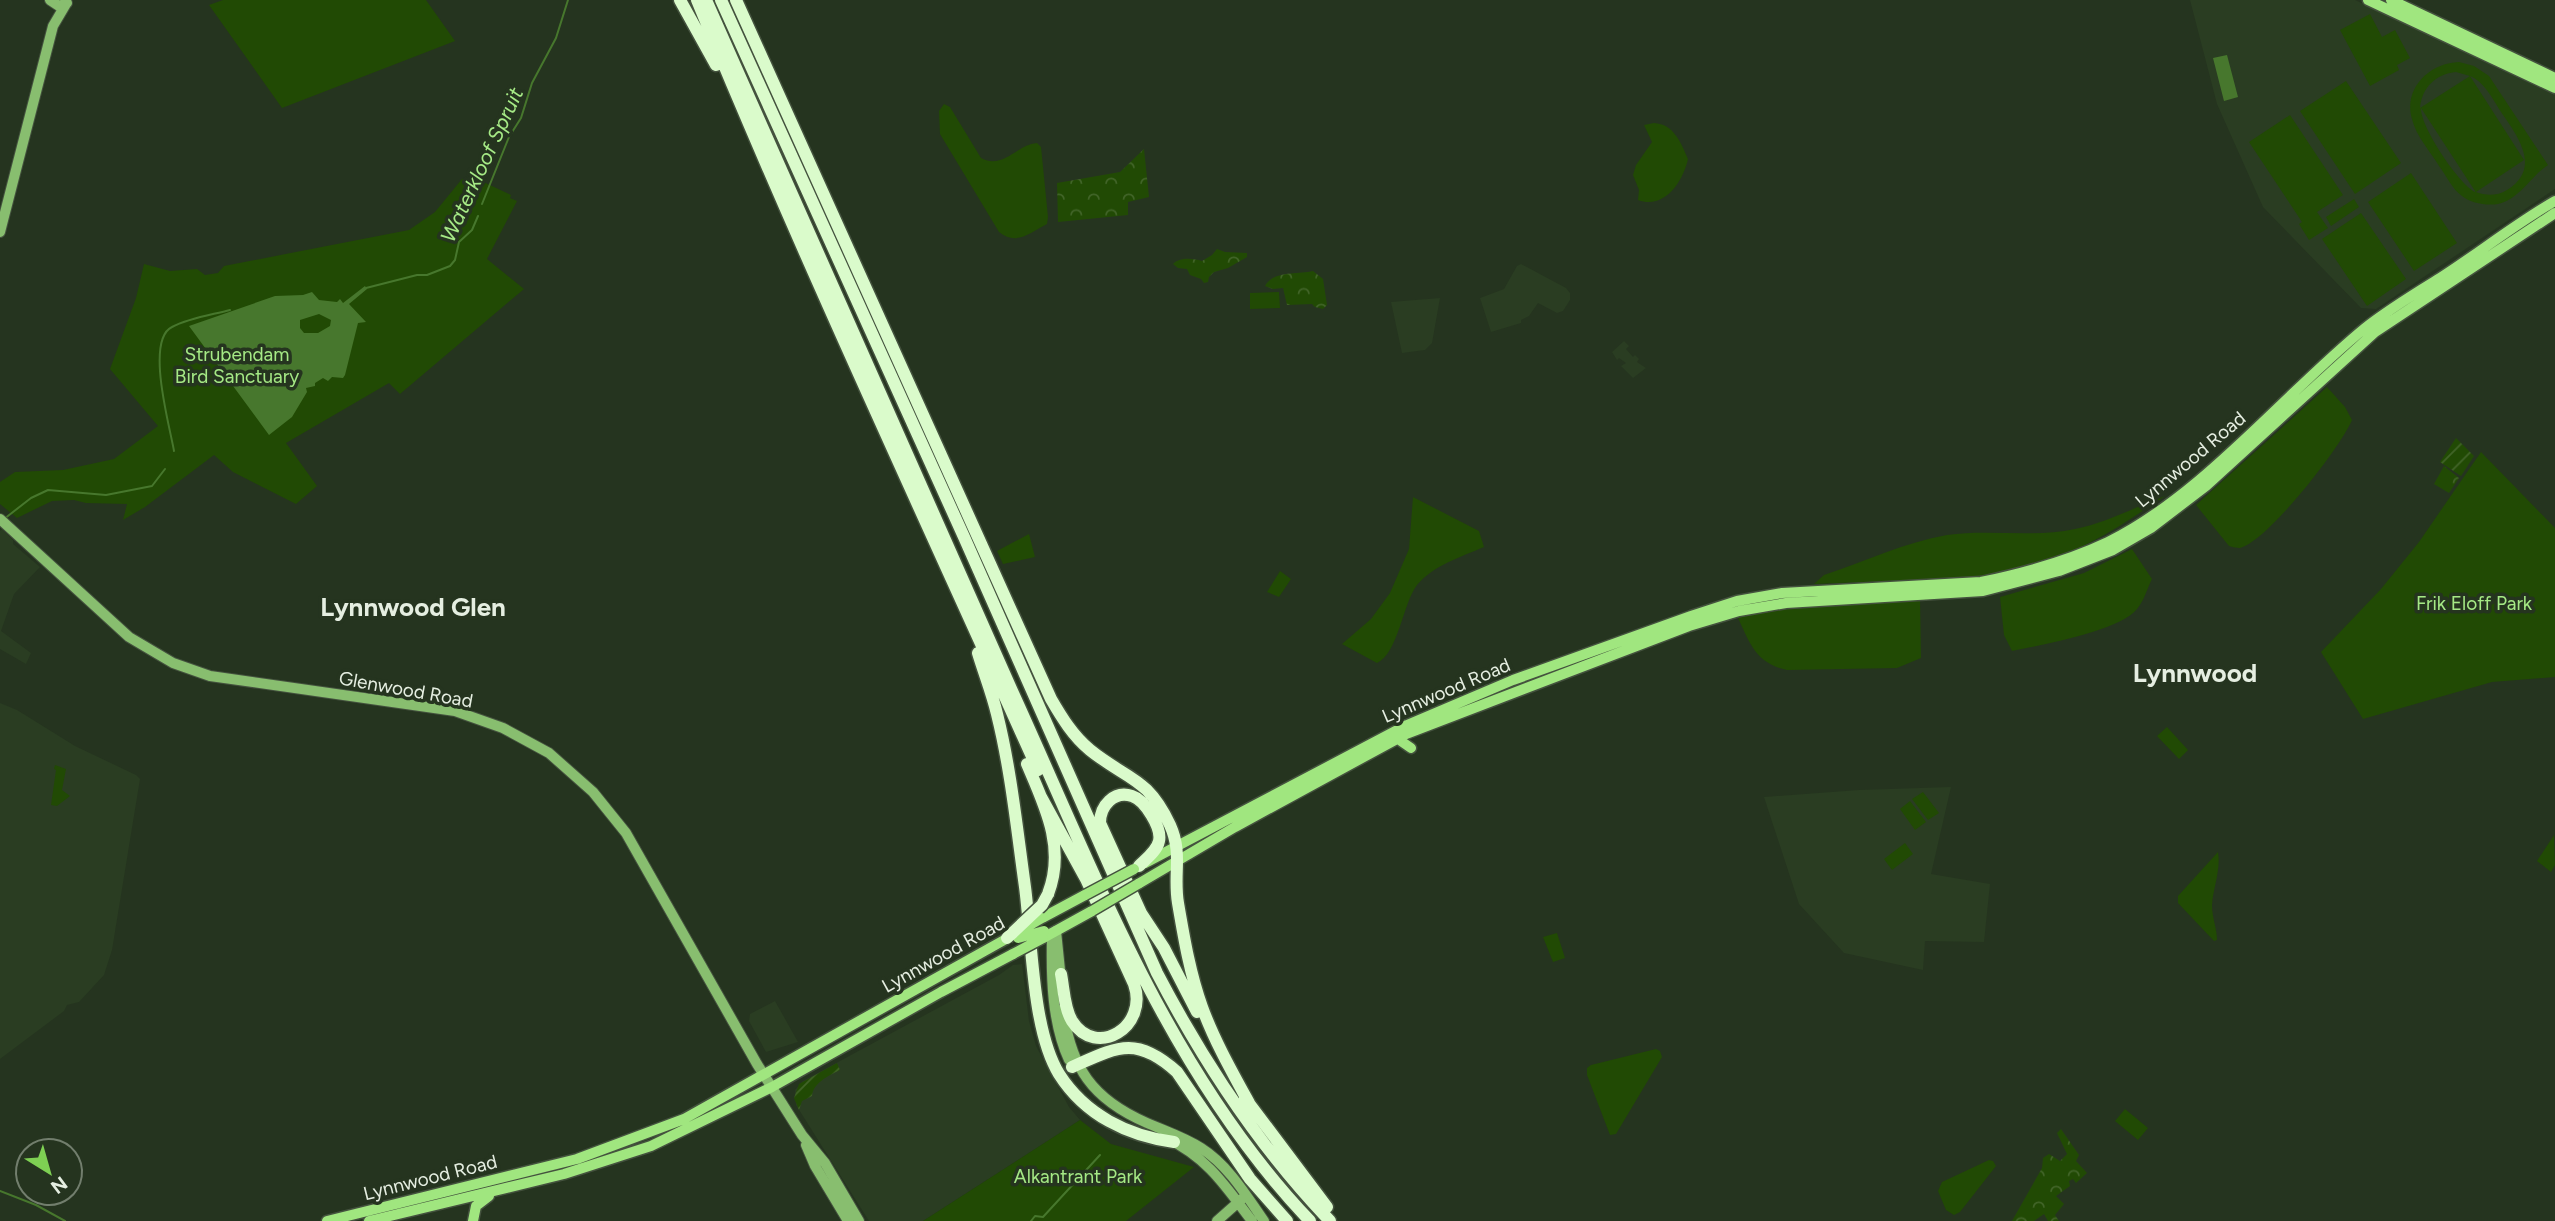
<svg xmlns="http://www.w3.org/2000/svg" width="2555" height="1221" font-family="Figtree,sans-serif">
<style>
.built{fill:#2a3d22}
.green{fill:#214a04;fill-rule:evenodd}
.forest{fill:url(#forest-crowns)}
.garden{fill:url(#garden-furrows)}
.water{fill:#47772d;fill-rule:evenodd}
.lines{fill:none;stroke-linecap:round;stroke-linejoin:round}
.stream{stroke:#47772d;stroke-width:2}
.secondary-casing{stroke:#44523e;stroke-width:12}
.primary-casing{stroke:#44523e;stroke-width:13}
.highway-casing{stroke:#44523e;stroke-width:15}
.secondary{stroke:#88be6f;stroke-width:10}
.primary{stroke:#a0e67f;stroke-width:10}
.highway{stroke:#dafbcb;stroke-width:12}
.primary-bridge-casing{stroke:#44523e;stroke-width:13;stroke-linecap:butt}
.highway-bridge-casing{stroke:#44523e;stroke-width:15;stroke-linecap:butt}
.primary-bridge{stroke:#a0e67f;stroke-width:10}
.highway-bridge{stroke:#dafbcb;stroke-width:12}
.labels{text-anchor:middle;stroke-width:7;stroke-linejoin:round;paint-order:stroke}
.park-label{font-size:19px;fill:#a5e985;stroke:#25341f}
.street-label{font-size:19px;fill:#e5eee1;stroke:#25341f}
.water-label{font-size:21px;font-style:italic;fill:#a6ea86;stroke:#25341f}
.district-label{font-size:26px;font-weight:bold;fill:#e5eee1;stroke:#25341f}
</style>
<defs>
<pattern id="forest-crowns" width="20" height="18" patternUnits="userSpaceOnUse" patternTransform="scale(1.75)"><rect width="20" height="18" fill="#214a04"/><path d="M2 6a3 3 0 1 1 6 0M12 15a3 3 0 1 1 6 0" fill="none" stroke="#416428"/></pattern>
<pattern id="garden-furrows" width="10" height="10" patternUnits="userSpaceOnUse" patternTransform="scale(1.75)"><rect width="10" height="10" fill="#214a04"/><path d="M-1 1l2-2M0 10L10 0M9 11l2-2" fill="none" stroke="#416428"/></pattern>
</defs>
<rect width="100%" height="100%" fill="#25341f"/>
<path class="built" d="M2190 0H2355L2555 95V189L2376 309 2361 308 2263 207 2217 104Z
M1521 264 1566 288 1570 293V300L1563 311 1557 313 1538 303 1529 316 1521 320V323L1491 332 1480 298 1504 289 1517 266Z
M1440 298 1432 343 1425 350 1402 353 1391 302Z
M1624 341 1629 346 1626 349 1633 357 1635 355 1639 359 1637 362 1646 368 1633 378 1621 366 1626 363 1619 358 1617 360 1612 352Z
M2 529 13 540V544L40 567 14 594 1 631 31 653 26 664 0 649V531Z
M0 703 17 710 75 746 136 775 140 779 112 950 104 975 79 1002 67 1005 64 1011 0 1059Z
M1951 787 1931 874 1990 884 1984 942 1925 941 1923 970 1844 953 1799 904 1764 797 1859 790Z
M1022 964 1029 1021 1036 1046 1069 1107 1080 1120 923 1221H869L796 1105 795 1090 803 1081 999 975 1013 965Z
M775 1001 798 1042 766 1052 749 1021 750 1014Z"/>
<path class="green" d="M223 0H426L455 41 282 108 209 5Z
M2370 14 2382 37 2395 30 2410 58 2397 65 2399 70 2370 86 2340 30Z
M2459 62 2474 66 2489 76 2548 165C2530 177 2520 199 2498 204 2486 206 2471 203 2462 196 2452 189 2446 175 2439 166 2430 151 2416 136 2412 119 2403 89 2429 63 2459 62ZM2456 72 2470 76 2420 108C2422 87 2436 74 2456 72ZM2470 76C2484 82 2491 96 2499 109 2515 133 2544 167 2507 190 2497 196 2486 196 2476 192L2524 160ZM2421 108 2475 191V192C2458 183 2420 126 2421 108Z
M2346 81 2401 163 2355 194 2300 111Z
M944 104 950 107 981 158C1003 170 1016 145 1037 143L1041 147 1048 217 1047 224C1030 233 1016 246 999 232L940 134 939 111Z
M2290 115 2343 195 2317 212 2328 228 2309 240 2299 224 2302 222 2249 142Z
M1654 123C1674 124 1681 143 1688 159 1683 182 1664 210 1638 200L1639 190 1633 175 1636 165 1652 142 1644 125Z
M2411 173 2457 243 2414 271 2368 202Z
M475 178 511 195 510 198 517 201 487 259 524 289 400 394 389 383 286 443 317 486 296 504 233 472 214 455 145 507 123 520 127 504 86 503 74 500 52 501 17 518 0 504V482L15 472 63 470 114 459 158 426 110 369 136 298 144 264 170 271 197 269 205 275 218 273 224 266 409 230 435 212 462 179Z
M2354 199 2359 207 2331 226 2326 217Z
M2361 213 2406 279 2367 306 2322 239Z
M1279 292 1280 308 1250 309V293Z
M2327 387 2345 407 2352 420C2340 448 2268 541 2240 548 2238 548 2231 547 2229 546L2196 505Z
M2481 452 2555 528V677L2492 682 2363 719 2321 652 2381 589 2419 542Z
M2165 496C2141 512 2117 529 2091 542 2058 559 2019 569 1983 577L1814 584 1824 575C1864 562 1905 542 1947 535 1989 529 2032 538 2075 529 2106 523 2135 507 2165 496Z
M1413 497 1479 531 1484 547C1461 557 1434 565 1417 585 1403 603 1398 654 1377 663L1342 644 1371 619 1390 593 1409 549Z
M1029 534 1035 557 1003 564 997 551Z
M2132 549 2152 579C2147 589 2144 601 2137 609 2120 631 2040 645 2012 651L2004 635 2000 597 2084 573Z
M1280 571 1291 579 1279 597 1267 592Z
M1920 598 1921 658 1897 668 1787 670C1755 663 1750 643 1737 616L1807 605Z
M2167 727 2188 750 2179 759 2157 736Z
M55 765 66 769 62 790 70 796 57 806 51 805 56 770 54 769Z
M1923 792 1939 813 1928 820 1912 799Z
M1910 801 1926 822 1915 830 1900 809Z
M2554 835 2555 865 2551 872 2537 861Z
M1905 843 1913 854 1892 870 1884 859Z
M2218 852C2221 870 2213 888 2212 905 2212 918 2217 928 2217 940L2214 941 2178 903V896Z
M1557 933 1565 958 1553 962 1543 937Z
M1656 1049 1660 1051 1662 1057 1616 1134 1610 1135 1587 1075V1068L1591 1065Z
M2125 1109 2148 1128 2138 1140 2115 1121Z
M1080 1120 1111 1144 1194 1167 1126 1221H923Z
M1989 1160 1993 1161 1996 1166 1960 1212 1954 1215 1946 1210 1938 1191 1942 1182Z"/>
<path class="forest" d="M1144 149 1149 197 1128 202V215L1058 222 1057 183 1120 172Z
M1217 249 1225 252 1247 253V257L1228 268 1214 272 1209 277 1208 282 1204 283 1201 279 1190 275 1187 269 1178 268 1173 264C1179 257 1193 258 1202 261L1212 255Z
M1313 271 1323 279 1327 305 1323 309 1315 307 1312 304 1287 305 1283 288 1273 289 1265 286C1274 270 1297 275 1313 271Z
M2444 466 2459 478 2449 493 2434 484Z
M2061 1129 2079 1155 2076 1161 2087 1173 2076 1183 2073 1179 2069 1181 2070 1186 2056 1196 2064 1204 2055 1215 2059 1221H2048L2044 1214 2034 1221H2012L2042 1168 2043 1158 2049 1154 2060 1161 2067 1154 2057 1133Z"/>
<path class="garden" d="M2456 438 2474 456 2461 476 2440 462Z
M837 1063 840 1070C828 1076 813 1083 812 1096L802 1101 799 1110 794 1098 799 1084Z"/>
<path class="water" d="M2227 55 2238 97 2224 101 2213 58Z
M365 286 367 289 349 304 366 322 358 323 345 375 343 378 332 377 328 381 323 378 315 383V386L306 388 307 392 292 417 269 435 189 326 275 296 303 295 312 292 319 300 337 302 340 299 343 303ZM319 314 331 320 330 326 318 333H304L300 328V320Z"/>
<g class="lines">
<path class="stream" d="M482 204 509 137 521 118 532 83 556 38 568 0
M366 288 417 275H427L450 266 455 260 459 242 472 230 478 216
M174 451C170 427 145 340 172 327 189 318 211 315 230 310
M4 519 31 498 48 490 106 495 152 486 165 469
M0 1191 36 1205 65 1221
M1031 1221 1035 1216 1043 1217 1100 1155"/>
<g class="secondary-casing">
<path id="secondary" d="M50 0 59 6 67 3
M0 232 53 26 66 4
M0 519 129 637 173 663 210 676 455 711 503 728 549 753 593 792 626 833 757 1064 802 1135 825 1163 859 1221
M1056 931 1061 980
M1052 937C1051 977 1052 1023 1069 1060
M1063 1009C1071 1068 1092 1099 1147 1123 1165 1131 1184 1137 1201 1148 1228 1165 1246 1195 1264 1221
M1168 1139C1208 1158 1226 1187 1252 1221
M806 1145 815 1166 848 1221
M1217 1221 1243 1198"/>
</g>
<g class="primary-casing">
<path id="primary" d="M2368 0 2555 88
M2391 0 2555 78
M1398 739 1411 748
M1145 863 1407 725 1513 680 1691 616 1737 601 1782 593 1981 582C2024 573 2068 561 2108 542 2203 495 2282 396 2365 328 2389 309 2414 294 2440 278 2479 253 2515 224 2555 201
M1138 884 1235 827 1406 734 1689 626 1739 611 1786 603 1983 591 2059 571 2113 550 2151 528 2206 486 2375 332 2555 213
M1042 918 1085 895
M1043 938 1092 911
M327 1221 577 1159 684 1119 1006 939
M369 1221 564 1174 651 1146 772 1087 941 992 1013 954
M473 1221 476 1206 489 1196"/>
</g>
<g class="highway-casing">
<path id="highway" d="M680 0 716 65
M697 0C804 260 923 514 1038 770
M706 0C809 230 909 461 1012 691 1096 875 1168 1072 1310 1221
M721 0 964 537 1157 973C1204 1063 1259 1147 1330 1221
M736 0 1051 699C1062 718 1073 736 1090 750 1127 780 1147 776 1170 825 1183 854 1173 873 1178 903 1184 938 1190 974 1202 1007 1214 1040 1232 1072 1249 1103
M978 653C984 673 992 693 997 714 1011 770 1017 830 1025 887 1032 940 1032 1030 1059 1074 1085 1115 1128 1136 1174 1142
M1027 764C1045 806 1066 848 1048 894
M1041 797 1086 879 1134 984C1149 1027 1096 1059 1072 1021 1064 1008 1064 989 1061 974
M1139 866C1146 859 1157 851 1159 841 1162 828 1145 800 1132 796 1114 790 1100 806 1100 823L1141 913 1164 948 1197 1012
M1072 1067C1117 1047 1136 1035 1177 1072L1250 1179 1287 1221
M1245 1098 1327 1207"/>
</g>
<use href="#secondary" class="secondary"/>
<use href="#primary" class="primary"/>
<use href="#highway" class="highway"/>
<g class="primary-bridge-casing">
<path id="primary-bridge" d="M1085 895 1134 869
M1092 911 1138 884
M1018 932 1042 918
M1018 938 1044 931
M1013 954 1043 938"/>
</g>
<g class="highway-bridge-casing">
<path id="highway-bridge" d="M1007 938 1042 905 1048 894"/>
</g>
<use href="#primary-bridge" class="primary-bridge"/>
<use href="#highway-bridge" class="highway-bridge"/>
</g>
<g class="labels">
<g class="park-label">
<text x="237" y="361">Strubendam<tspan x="237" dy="22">Bird Sanctuary</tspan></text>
<text x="2474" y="610">Frik Eloff Park</text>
<text x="1078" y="1183">Alkantrant Park</text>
</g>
<g class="street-label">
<text transform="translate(2190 459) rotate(-40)" y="7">Lynnwood Road</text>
<text transform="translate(406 689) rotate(10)" y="7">Glenwood Road</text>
<text transform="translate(1446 690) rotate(-23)" y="7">Lynnwood Road</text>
<text transform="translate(943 954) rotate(-29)" y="7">Lynnwood Road</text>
<text transform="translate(430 1177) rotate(-14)" y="7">Lynnwood Road</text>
</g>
<g class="water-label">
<text transform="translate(482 165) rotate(-65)" y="7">Waterkloof Spruit</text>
</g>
<g class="district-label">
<text x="413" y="616">Lynnwood Glen</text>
<text x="2195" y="682">Lynnwood</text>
</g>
</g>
<g transform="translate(49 1172) rotate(143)"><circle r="33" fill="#25341f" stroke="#727e6d" stroke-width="2"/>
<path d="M0-5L12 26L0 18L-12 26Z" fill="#7ed053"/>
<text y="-10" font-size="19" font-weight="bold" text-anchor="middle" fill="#e5eee1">N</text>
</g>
</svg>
